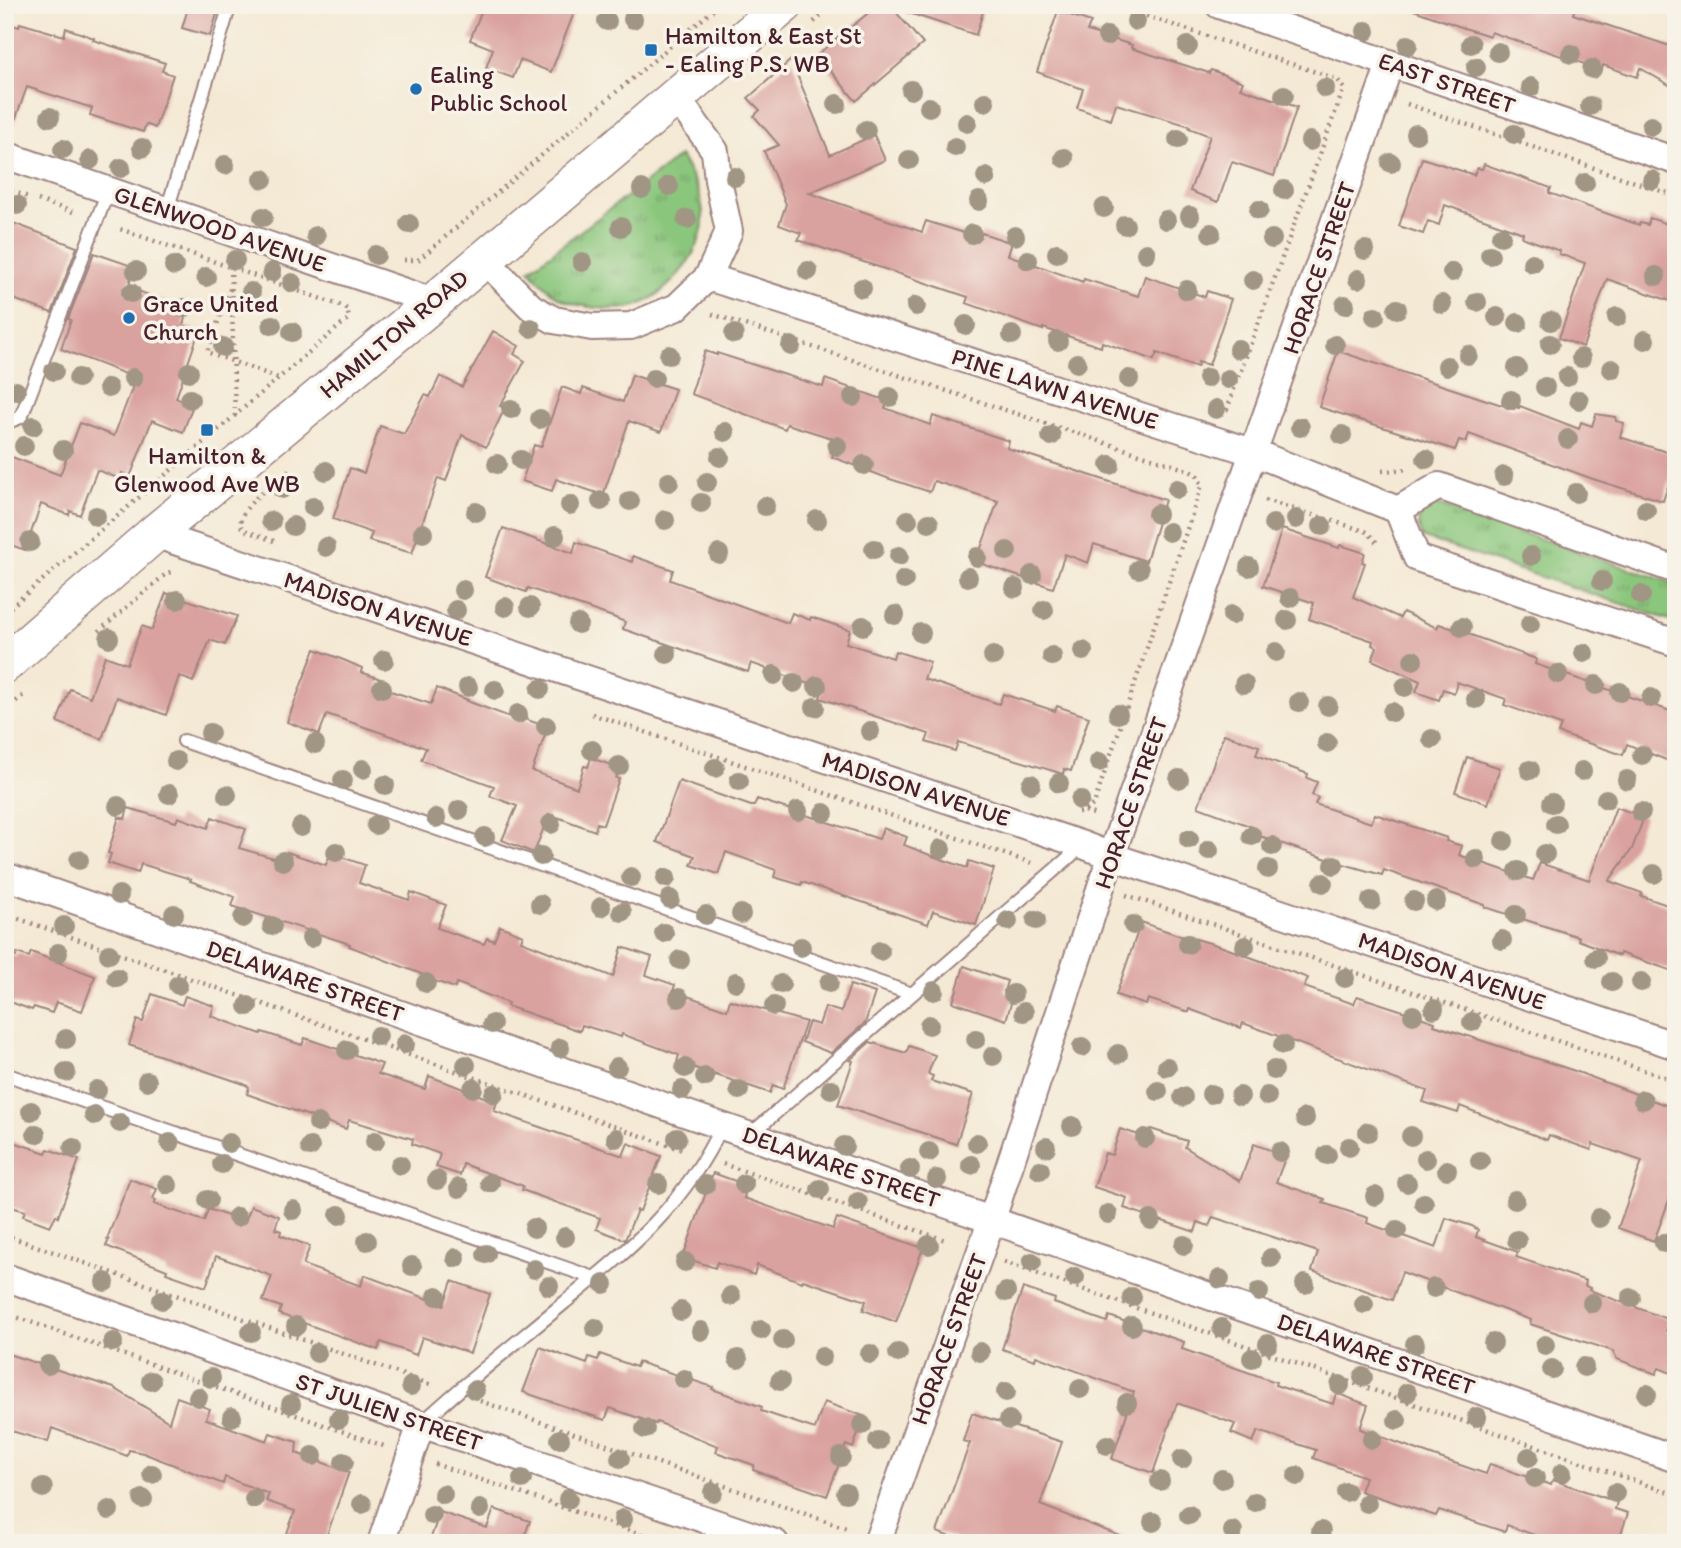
<svg xmlns="http://www.w3.org/2000/svg" width="1681" height="1548" font-family="Itim,sans-serif">
<style>
.grass{fill:url(#grass-tufts);stroke:#6a7254;stroke-width:2}
.building{fill:#daa29f}
.lines{fill:none;stroke-linecap:round;stroke-linejoin:round}
.service-casing{stroke:#9f8480;stroke-width:16}
.minor-casing{stroke:#9f8480;stroke-width:30}
.secondary-casing{stroke:#9f8480;stroke-width:40}
.path{stroke:#9f8480;stroke-width:4.5;stroke-dasharray:2 5;stroke-linecap:butt}
.service{stroke:#fff;stroke-width:12}
.minor{stroke:#fff;stroke-width:26}
.secondary{stroke:#fff;stroke-width:37}
.tree{fill:#a19584}
.poi-dot{fill:#1f6fb2;stroke:#f7f3e8;stroke-width:2.5}
.labels{text-anchor:middle;stroke-width:7;stroke-linejoin:round;paint-order:stroke}
.poi-label{font-size:24px;fill:#4a1f2b;stroke:#f7f3e8;text-anchor:start}
.street-label{font-size:24px;fill:#4a1f2b;stroke:#f7f3e8}
</style>
<defs>
<pattern id="grass-tufts" width="24" height="20" patternUnits="userSpaceOnUse" patternTransform="scale(1.75)"><rect width="24" height="20" fill="#8ac67c"/><path d="M3 7l-1-3M5 7V3M7 7l1-3M15 17l-1-3M17 17v-4M19 17l1-3" fill="none" stroke="#73a066"/></pattern>
</defs>
<rect width="100%" height="100%" fill="#f7f3e8"/>
<filter id="ink" filterUnits="userSpaceOnUse"><feTurbulence type="fractalNoise" baseFrequency=".0143" numOctaves="2"/><feDisplacementMap in="SourceGraphic" scale="14" xChannelSelector="R" yChannelSelector="G"/><feConvolveMatrix kernelMatrix="1 2 1 2 8 2 1 2 1" color-interpolation-filters="sRGB"/></filter>
<filter id="wash" filterUnits="userSpaceOnUse"><feTurbulence type="fractalNoise" baseFrequency=".00686" numOctaves="4" result="noise"/><feDisplacementMap in="SourceGraphic" scale="28" xChannelSelector="R" yChannelSelector="G"/><feGaussianBlur stdDeviation="1.57" result="paint"/><feColorMatrix in="noise" values="0 0 0 0 0 0 0 0 0 0 0 0 0 0 0 0 0 1.4 0 .05"/><feComposite in="paint" operator="in"/></filter>
<g filter="url(#wash)">
<rect width="100%" height="100%" fill="#f4e9d4"/>
<path class="grass" d="M680 156C692 177 704 195 703 221 702 252 669 292 641 304 621 313 581 308 561 299 550 294 539 279 529 270Z
M1435 504 1676 584V622L1421 537C1417 517 1416 514 1435 504Z"/>
<g id="blocks">
<path class="building" d="M189 5H220L210 36 182 28Z
M484 5 513 14 516 5H577L551 72 520 60 513 78 486 68 493 49 470 40Z
M878 5H890L923 44 856 101 817 55Z
M901 5H985L976 35 900 10Z
M1414 5H1576L1573 14 1676 48V89L1640 68 1637 77 1603 65 1602 70 1491 32 1490 36 1464 28 1414 10Z
M1058 11 1091 22 1087 31 1132 45 1131 48 1209 73 1211 70 1243 82 1240 88 1297 107 1274 176 1232 162 1218 202 1190 191 1210 136 1189 128 1190 126 1116 104 1111 120 1077 108 1083 89 1037 72Z
M5 23 19 27 20 23 64 36 66 28 94 38 93 40 165 63 162 71 173 75 155 128 146 124 143 132 90 115 92 108 27 87 9 137 5 136Z
M791 60 830 155 874 135 885 160 809 193 922 232 926 221 980 238 982 233 1012 243 1008 255 1083 282 1084 279 1138 296 1145 276 1205 297 1207 291 1231 299 1209 365 1198 362 1197 367 1157 353 1154 360 1102 342 1101 347 1043 328V330L966 303 968 297 798 240 801 233 779 225 786 204 764 151 779 145 754 116 760 110 748 98Z
M1422 158 1474 175 1477 168 1482 169 1484 164 1551 188 1549 193 1639 225 1640 223 1648 225 1650 218 1676 227V303L1607 279 1583 347 1559 338 1585 263 1559 254 1560 251 1522 237 1523 233 1445 205 1439 225 1428 221 1423 234 1399 226Z
M5 220 77 247 52 313 5 296Z
M94 253 135 267 128 287 187 310 183 326 199 331 176 398 193 405 183 432 152 420 130 477 122 473 120 479 97 470 80 515 70 511 69 515 41 504 25 550 5 543V476L12 457 60 475 80 423 114 436 136 378 61 349 71 320 68 319Z
M493 331 519 346 514 354 525 361 500 406 505 408 486 447 462 435 446 481 438 478 412 553 369 541 372 533 333 519 350 468 364 473 380 426 404 434 425 395 430 397 440 376 462 387Z
M705 351 717 355V353L823 387 825 379 888 401 885 408 930 425 933 416 1009 441 1007 448 1165 500 1146 561 1094 544 1088 563 1065 554 1053 588 976 562 998 501 934 481 930 492 887 478 832 457 838 440 787 424 785 429 691 394Z
M1338 351 1514 409 1515 407 1519 408 1520 406 1579 429 1581 422 1592 426 1596 414 1615 417 1616 421 1624 423 1620 437 1676 455V462L1663 501 1593 479 1469 434 1466 442 1459 440 1455 450 1319 407Z
M632 375 675 389 661 432 629 421 603 495 556 479 552 491 522 481 534 445 541 447 562 387 581 394 583 388 623 402Z
M503 528 573 553 576 542 632 562 633 556 673 570 670 580 788 623 792 613 810 620 811 617 850 630 846 643 893 658 895 651 930 662 924 679 999 704 1003 694 1055 711 1057 706 1089 717 1071 771 1064 769 1063 774 958 742 955 751 926 742 929 734 820 698 823 689 751 663 748 672 623 629 625 622 613 617 528 588 526 592 485 577Z
M1282 529 1339 548 1340 545 1365 553 1362 562 1365 563 1353 597 1400 618 1403 612 1437 628 1439 624 1460 631 1536 659 1535 664 1676 713V764L1627 744 1623 755 1558 733 1561 725 1504 705 1506 699 1457 682 1454 693 1443 689 1439 700 1416 692 1420 681 1372 660 1377 647 1372 645 1373 641 1309 619 1314 603 1263 586Z
M166 593 237 616 225 645 210 640 193 682 179 676 166 715 117 697 102 739 57 722 70 689 90 697 105 656 127 664 142 626 152 630Z
M315 649 346 661 362 668 361 672 381 679 378 687 431 704 437 688 468 700 467 701 518 720 519 717 548 727 532 771 577 788 584 766 588 767 591 758 620 768 616 778 619 779 603 825 597 823 595 831 549 814 534 853 502 840 517 806 490 796 494 786 421 760 426 748 327 714 319 734 287 722Z
M1224 734 1259 746 1256 755 1308 774 1307 778 1317 782 1312 795 1318 798 1315 804 1371 823 1375 814 1447 838 1446 841 1462 846 1459 855 1533 880 1540 863 1589 880 1616 807 1644 817 1632 849 1609 881 1642 893 1641 896 1676 908V972L1620 953 1619 956 1578 940 1579 937 1485 907V905L1384 870 1382 875 1333 861 1251 833 1253 827 1198 807Z
M1467 757 1500 768 1488 804 1455 792Z
M679 781 751 806H754L757 799 879 839 883 828 907 837 904 845 935 857 967 868 969 861 994 869 976 925 933 911 928 924 802 882 801 885 774 877 776 870 726 852 718 874 691 865 695 856 657 842Z
M128 808 176 822 178 817 208 828 212 817 246 829 239 848 284 861 287 852 326 865 330 853 365 865 359 883 409 900 411 892 446 905 437 928 484 944 487 938 494 941 500 926 523 935 521 941 613 977 622 947 652 957 646 975 675 985 673 991 727 1010 730 1000 806 1022 783 1089 773 1085 770 1093 677 1062 679 1055 622 1034 621 1037 582 1025 580 1031 507 1006 508 1003 457 983 455 988 423 977 424 975 349 946 350 944 232 906 235 897 190 881 191 879 141 864 138 873 108 863 111 854 108 853 119 817 125 819Z
M1141 922 1195 941 1196 939 1220 946 1308 978 1304 987 1354 1004 1357 996 1397 1009 1435 1022 1434 1025 1575 1071 1676 1109V1181L1654 1241 1618 1228 1642 1161 1593 1144 1591 1150 1549 1135 1547 1140 1460 1106 1458 1113 1423 1102 1427 1091 1243 1023 1241 1028 1189 1009V1012L1148 999 1146 1005 1116 995Z
M31 952 95 976 82 1011 56 1002 52 1013 34 1007 32 1010 5 1000V953L16 957 17 953 29 957Z
M964 966 1007 981 1004 991 1014 994 1006 1020 953 1002Z
M850 985 875 993 865 1023 831 1053 802 1042 809 1022 819 1025 825 1007 841 1012Z
M152 994 182 1005 185 996 214 1006 211 1016 261 1034 262 1032 302 1045 305 1038 382 1064 378 1074 425 1089 429 1076 453 1085 497 1102 494 1111 623 1156 628 1143 661 1156 640 1211 637 1210 625 1240 596 1229 600 1218 522 1190 523 1186 463 1164 460 1175 436 1167 440 1154 412 1144 413 1139 349 1120 346 1129 247 1094 249 1087 244 1084 129 1045 137 1020 143 1022Z
M870 1042 906 1053 909 1046 935 1055 928 1074 933 1076 931 1081 973 1094 956 1144 838 1105 853 1061 850 1060Z
M1120 1129 1148 1138 1151 1129 1187 1141 1185 1147 1240 1181 1254 1144 1286 1156 1276 1182 1325 1199 1323 1203 1368 1218 1367 1223 1436 1248 1446 1218 1472 1226 1478 1230 1476 1237 1518 1252 1516 1257 1586 1281 1585 1286 1590 1288 1589 1290 1670 1320 1666 1331 1676 1335V1359L1671 1373 1659 1368 1656 1374 1617 1359 1613 1351 1530 1324 1531 1320 1402 1272 1392 1300 1312 1271 1318 1252 1213 1217 1209 1226 1198 1222 1195 1232 1124 1208 1127 1198 1094 1187 1105 1153 1112 1155Z
M5 1139 46 1153 48 1149 79 1160 58 1217 56 1215 50 1226 23 1216 25 1211 5 1205Z
M713 1173 744 1184 741 1193 745 1194 744 1198 833 1229 837 1218 923 1248 896 1322 863 1310 866 1301 803 1280 802 1282 757 1265 754 1275 717 1262 715 1268 683 1257Z
M130 1179 157 1189 153 1199 156 1200 154 1204 204 1221 208 1209 245 1222 251 1206 279 1216 275 1229 281 1231 280 1235 310 1246 303 1265 361 1286 364 1275 444 1305 452 1281 490 1294 470 1353 422 1337 416 1355 381 1342 378 1350 279 1314 281 1307 263 1301 272 1276 216 1256 206 1287 166 1273 167 1270 106 1246 109 1240 107 1239Z
M1023 1288 1055 1299 1054 1303 1107 1322 1109 1316 1184 1342 1182 1349 1276 1382 1275 1385 1333 1404 1336 1393 1368 1405 1360 1429 1434 1456 1486 1474 1490 1464 1551 1485 1553 1480 1617 1502 1615 1509 1628 1513 1618 1543H1556L1507 1525 1505 1532 1439 1510 1436 1516 1360 1491 1365 1477 1313 1458 1316 1450 1258 1431 1253 1442 1231 1433 1235 1424 1177 1403 1153 1473 1112 1459 1134 1392 1036 1356 1035 1360 1002 1349Z
M540 1347 587 1364 589 1357 598 1360 600 1354 636 1367 638 1362 713 1387 712 1389 762 1407 761 1411 815 1429 824 1402 864 1416 853 1448 846 1445 827 1496 753 1470 754 1465 716 1452 718 1446 657 1422 656 1424 610 1408 605 1420 523 1392Z
M5 1353 114 1388 169 1422 177 1397 196 1404 210 1409 206 1419 267 1441 270 1433 297 1442 296 1453 349 1472 324 1543H305L286 1536 295 1511 266 1501 269 1494 225 1477 223 1484 143 1453 129 1450 127 1456 52 1428 48 1442 5 1429Z
M972 1413 1062 1442 1040 1505 1133 1541V1543H966L937 1532 970 1443 963 1441Z
M494 1509 530 1521 522 1543H429L440 1512 487 1528Z"/>
</g>
</g>
<g filter="url(#ink)">
<use href="#blocks" fill-opacity="0" stroke="#9f8480" stroke-width="2"/>
<g class="lines">
<g class="service-casing">
<path id="service" d="M167 210 230 5
M5 423 21 417 108 191
M184 741 912 994
M5 1074 594 1278
M750 1135 1082 846
M421 1424C467 1381 516 1343 564 1303 630 1249 685 1205 722 1125"/>
</g>
<g class="minor-casing">
<path id="minor" d="M1219 5 1676 161
M5 155 434 302
M484 259 531 307 554 320 592 327 631 326 677 307 708 277 729 231 718 180 715 151 676 97
M708 277 1255 453 1398 510 1417 558 1676 643
M1398 510 1439 486 1676 570
M154 534 1083 845 1111 856 1676 1046
M5 876 1676 1459
M5 1277 421 1424 775 1543
M381 1543 421 1424
M877 1543 992 1219 1111 856 1390 64"/>
</g>
<g class="secondary-casing">
<path id="secondary" d="M5 664 154 534 434 302 784 5"/>
</g>
<path class="path" d="M1113 5 1337 79 1344 88 1227 409 1222 412
M814 22 833 5
M1407 104 1676 196
M5 189 29 197
M38 200 76 213
M404 260H418L719 5
M231 267 235 419
M230 289 207 352 281 379
M712 314 1170 464 1190 471 1197 475 1202 485 1094 804 1085 811
M1382 471 1408 469
M1265 500 1368 532 1378 544
M274 541 244 530 240 525C242 503 274 484 289 470
M5 612 349 318 347 309 339 305 117 228
M99 631 167 573 174 571
M5 710 26 693
M592 714 1031 863
M1078 812 1085 811 1097 815
M1126 895 1676 1081
M5 914 685 1151
M723 1164 948 1241
M5 1235 432 1385
M1004 1262 1676 1495
M5 1313 384 1446
M480 1401 846 1528
M435 1464 667 1543"/>
<use href="#service" class="service"/>
<use href="#minor" class="minor"/>
<use href="#secondary" class="secondary"/>
</g>
<g class="tree">
<circle cx="633" cy="19" r="10"/>
<circle cx="607" cy="21" r="10"/>
<circle cx="1136" cy="21" r="10"/>
<circle cx="1366" cy="31" r="10"/>
<circle cx="1107" cy="36" r="10"/>
<circle cx="1471" cy="44" r="10"/>
<circle cx="1408" cy="45" r="10"/>
<circle cx="1188" cy="46" r="10"/>
<circle cx="1498" cy="52" r="10"/>
<circle cx="1571" cy="54" r="10"/>
<circle cx="1476" cy="67" r="10"/>
<circle cx="1592" cy="69" r="10"/>
<circle cx="1531" cy="87" r="10"/>
<circle cx="1325" cy="88" r="10"/>
<circle cx="911" cy="90" r="10"/>
<circle cx="1284" cy="95" r="10"/>
<circle cx="985" cy="102" r="10"/>
<circle cx="837" cy="104" r="10"/>
<circle cx="1590" cy="106" r="10"/>
<circle cx="929" cy="107" r="10"/>
<circle cx="50" cy="117" r="10"/>
<circle cx="967" cy="123" r="10"/>
<circle cx="1651" cy="126" r="10"/>
<circle cx="866" cy="130" r="10"/>
<circle cx="1416" cy="134" r="10"/>
<circle cx="1514" cy="134" r="10"/>
<circle cx="1178" cy="139" r="10"/>
<circle cx="1310" cy="141" r="10"/>
<circle cx="955" cy="147" r="10"/>
<circle cx="142" cy="148" r="10"/>
<circle cx="63" cy="149" r="10"/>
<circle cx="1064" cy="158" r="10"/>
<circle cx="90" cy="160" r="10"/>
<circle cx="909" cy="160" r="10"/>
<circle cx="1391" cy="163" r="10"/>
<circle cx="225" cy="165" r="10"/>
<circle cx="121" cy="168" r="10"/>
<circle cx="735" cy="177" r="10"/>
<circle cx="986" cy="177" r="10"/>
<circle cx="263" cy="179" r="10"/>
<circle cx="1652" cy="180" r="10"/>
<circle cx="1585" cy="183" r="10"/>
<circle cx="669" cy="186" r="10"/>
<circle cx="642" cy="189" r="10"/>
<circle cx="1284" cy="190" r="10"/>
<circle cx="979" cy="201" r="10"/>
<circle cx="17" cy="205" r="10"/>
<circle cx="1104" cy="208" r="10"/>
<circle cx="1259" cy="210" r="10"/>
<circle cx="1190" cy="216" r="10"/>
<circle cx="263" cy="217" r="10"/>
<circle cx="687" cy="219" r="10"/>
<circle cx="1166" cy="220" r="10"/>
<circle cx="409" cy="224" r="10"/>
<circle cx="1125" cy="225" r="10"/>
<circle cx="621" cy="227" r="10"/>
<circle cx="1211" cy="233" r="10"/>
<circle cx="972" cy="234" r="10"/>
<circle cx="316" cy="236" r="10"/>
<circle cx="1015" cy="236" r="10"/>
<circle cx="1501" cy="236" r="10"/>
<circle cx="1272" cy="239" r="10"/>
<circle cx="1365" cy="250" r="10"/>
<circle cx="1057" cy="253" r="10"/>
<circle cx="1146" cy="253" r="10"/>
<circle cx="376" cy="255" r="10"/>
<circle cx="1490" cy="255" r="10"/>
<circle cx="235" cy="260" r="10"/>
<circle cx="1028" cy="260" r="10"/>
<circle cx="582" cy="262" r="10"/>
<circle cx="1532" cy="263" r="10"/>
<circle cx="174" cy="266" r="10"/>
<circle cx="136" cy="271" r="10"/>
<circle cx="808" cy="271" r="10"/>
<circle cx="272" cy="272" r="10"/>
<circle cx="1452" cy="272" r="10"/>
<circle cx="1656" cy="276" r="10"/>
<circle cx="206" cy="277" r="10"/>
<circle cx="1358" cy="279" r="10"/>
<circle cx="1253" cy="280" r="10"/>
<circle cx="292" cy="283" r="10"/>
<circle cx="862" cy="288" r="10"/>
<circle cx="1187" cy="290" r="10"/>
<circle cx="251" cy="292" r="10"/>
<circle cx="131" cy="293" r="10"/>
<circle cx="1477" cy="302" r="10"/>
<circle cx="1442" cy="304" r="10"/>
<circle cx="1345" cy="305" r="10"/>
<circle cx="916" cy="306" r="10"/>
<circle cx="184" cy="308" r="10"/>
<circle cx="1397" cy="309" r="10"/>
<circle cx="1375" cy="316" r="10"/>
<circle cx="1497" cy="317" r="10"/>
<circle cx="1617" cy="317" r="10"/>
<circle cx="1551" cy="321" r="10"/>
<circle cx="1518" cy="323" r="10"/>
<circle cx="272" cy="325" r="10"/>
<circle cx="966" cy="325" r="10"/>
<circle cx="531" cy="328" r="10"/>
<circle cx="292" cy="332" r="10"/>
<circle cx="734" cy="334" r="10"/>
<circle cx="1012" cy="335" r="10"/>
<circle cx="1645" cy="340" r="10"/>
<circle cx="1058" cy="341" r="10"/>
<circle cx="1550" cy="344" r="10"/>
<circle cx="1335" cy="345" r="10"/>
<circle cx="791" cy="346" r="10"/>
<circle cx="223" cy="347" r="10"/>
<circle cx="1238" cy="349" r="10"/>
<circle cx="669" cy="355" r="10"/>
<circle cx="1468" cy="355" r="10"/>
<circle cx="1581" cy="358" r="10"/>
<circle cx="1077" cy="363" r="10"/>
<circle cx="1447" cy="366" r="10"/>
<circle cx="1517" cy="368" r="10"/>
<circle cx="1612" cy="369" r="10"/>
<circle cx="54" cy="371" r="10"/>
<circle cx="189" cy="372" r="10"/>
<circle cx="1567" cy="377" r="10"/>
<circle cx="78" cy="378" r="10"/>
<circle cx="133" cy="378" r="10"/>
<circle cx="654" cy="378" r="10"/>
<circle cx="1207" cy="378" r="10"/>
<circle cx="1129" cy="379" r="10"/>
<circle cx="1228" cy="379" r="10"/>
<circle cx="1545" cy="387" r="10"/>
<circle cx="108" cy="388" r="10"/>
<circle cx="16" cy="391" r="10"/>
<circle cx="853" cy="397" r="10"/>
<circle cx="890" cy="397" r="10"/>
<circle cx="190" cy="399" r="10"/>
<circle cx="1511" cy="400" r="10"/>
<circle cx="1579" cy="400" r="10"/>
<circle cx="511" cy="409" r="10"/>
<circle cx="1216" cy="409" r="10"/>
<circle cx="540" cy="419" r="10"/>
<circle cx="33" cy="426" r="10"/>
<circle cx="1300" cy="427" r="10"/>
<circle cx="725" cy="432" r="10"/>
<circle cx="1342" cy="435" r="10"/>
<circle cx="1051" cy="436" r="10"/>
<circle cx="1568" cy="439" r="10"/>
<circle cx="24" cy="446" r="10"/>
<circle cx="837" cy="446" r="10"/>
<circle cx="63" cy="450" r="10"/>
<circle cx="720" cy="457" r="10"/>
<circle cx="1426" cy="459" r="10"/>
<circle cx="521" cy="460" r="10"/>
<circle cx="497" cy="464" r="10"/>
<circle cx="864" cy="465" r="10"/>
<circle cx="1110" cy="465" r="10"/>
<circle cx="326" cy="471" r="10"/>
<circle cx="1504" cy="476" r="10"/>
<circle cx="669" cy="482" r="10"/>
<circle cx="707" cy="482" r="10"/>
<circle cx="282" cy="489" r="10"/>
<circle cx="1177" cy="489" r="10"/>
<circle cx="1576" cy="493" r="10"/>
<circle cx="601" cy="501" r="10"/>
<circle cx="630" cy="501" r="10"/>
<circle cx="701" cy="503" r="10"/>
<circle cx="570" cy="505" r="10"/>
<circle cx="765" cy="506" r="10"/>
<circle cx="313" cy="507" r="10"/>
<circle cx="1646" cy="510" r="10"/>
<circle cx="476" cy="512" r="10"/>
<circle cx="1157" cy="514" r="10"/>
<circle cx="96" cy="516" r="10"/>
<circle cx="1296" cy="519" r="10"/>
<circle cx="665" cy="520" r="10"/>
<circle cx="817" cy="520" r="10"/>
<circle cx="908" cy="520" r="10"/>
<circle cx="271" cy="521" r="10"/>
<circle cx="929" cy="523" r="10"/>
<circle cx="1273" cy="524" r="10"/>
<circle cx="293" cy="526" r="10"/>
<circle cx="1322" cy="526" r="10"/>
<circle cx="1169" cy="532" r="10"/>
<circle cx="423" cy="533" r="10"/>
<circle cx="555" cy="536" r="10"/>
<circle cx="30" cy="542" r="10"/>
<circle cx="326" cy="547" r="10"/>
<circle cx="874" cy="549" r="10"/>
<circle cx="1007" cy="551" r="10"/>
<circle cx="719" cy="554" r="10"/>
<circle cx="899" cy="556" r="10"/>
<circle cx="1531" cy="556" r="10"/>
<circle cx="977" cy="557" r="10"/>
<circle cx="1249" cy="567" r="10"/>
<circle cx="1139" cy="569" r="10"/>
<circle cx="1032" cy="575" r="10"/>
<circle cx="968" cy="577" r="10"/>
<circle cx="904" cy="580" r="10"/>
<circle cx="1602" cy="581" r="10"/>
<circle cx="1015" cy="588" r="10"/>
<circle cx="463" cy="590" r="10"/>
<circle cx="1641" cy="595" r="10"/>
<circle cx="1290" cy="598" r="10"/>
<circle cx="177" cy="600" r="10"/>
<circle cx="505" cy="607" r="10"/>
<circle cx="530" cy="607" r="10"/>
<circle cx="456" cy="610" r="10"/>
<circle cx="1044" cy="610" r="10"/>
<circle cx="895" cy="615" r="10"/>
<circle cx="1232" cy="615" r="10"/>
<circle cx="1287" cy="620" r="10"/>
<circle cx="578" cy="624" r="10"/>
<circle cx="1530" cy="624" r="10"/>
<circle cx="863" cy="626" r="10"/>
<circle cx="1462" cy="627" r="10"/>
<circle cx="921" cy="633" r="10"/>
<circle cx="109" cy="638" r="10"/>
<circle cx="1083" cy="651" r="10"/>
<circle cx="1276" cy="652" r="10"/>
<circle cx="1584" cy="653" r="10"/>
<circle cx="667" cy="654" r="10"/>
<circle cx="993" cy="656" r="10"/>
<circle cx="1052" cy="656" r="10"/>
<circle cx="384" cy="660" r="10"/>
<circle cx="1413" cy="660" r="10"/>
<circle cx="1558" cy="674" r="10"/>
<circle cx="774" cy="675" r="10"/>
<circle cx="794" cy="683" r="10"/>
<circle cx="1244" cy="684" r="10"/>
<circle cx="1596" cy="685" r="10"/>
<circle cx="817" cy="686" r="10"/>
<circle cx="468" cy="687" r="10"/>
<circle cx="1405" cy="687" r="10"/>
<circle cx="382" cy="688" r="10"/>
<circle cx="540" cy="689" r="10"/>
<circle cx="495" cy="690" r="10"/>
<circle cx="1620" cy="692" r="10"/>
<circle cx="1651" cy="698" r="10"/>
<circle cx="1476" cy="699" r="10"/>
<circle cx="1299" cy="702" r="10"/>
<circle cx="1328" cy="706" r="10"/>
<circle cx="815" cy="707" r="10"/>
<circle cx="1392" cy="712" r="10"/>
<circle cx="518" cy="714" r="10"/>
<circle cx="1118" cy="714" r="10"/>
<circle cx="546" cy="726" r="10"/>
<circle cx="870" cy="731" r="10"/>
<circle cx="210" cy="733" r="10"/>
<circle cx="1432" cy="739" r="10"/>
<circle cx="1327" cy="743" r="10"/>
<circle cx="315" cy="744" r="10"/>
<circle cx="592" cy="750" r="10"/>
<circle cx="1642" cy="755" r="10"/>
<circle cx="176" cy="761" r="10"/>
<circle cx="1099" cy="762" r="10"/>
<circle cx="619" cy="766" r="10"/>
<circle cx="715" cy="768" r="10"/>
<circle cx="363" cy="769" r="10"/>
<circle cx="1530" cy="770" r="10"/>
<circle cx="1582" cy="771" r="10"/>
<circle cx="1179" cy="779" r="10"/>
<circle cx="343" cy="780" r="10"/>
<circle cx="1627" cy="780" r="10"/>
<circle cx="739" cy="781" r="10"/>
<circle cx="1059" cy="783" r="10"/>
<circle cx="1031" cy="784" r="10"/>
<circle cx="385" cy="785" r="10"/>
<circle cx="169" cy="794" r="10"/>
<circle cx="227" cy="795" r="10"/>
<circle cx="1606" cy="799" r="10"/>
<circle cx="1080" cy="800" r="10"/>
<circle cx="1552" cy="803" r="10"/>
<circle cx="118" cy="806" r="10"/>
<circle cx="459" cy="810" r="10"/>
<circle cx="798" cy="811" r="10"/>
<circle cx="1641" cy="812" r="10"/>
<circle cx="824" cy="813" r="10"/>
<circle cx="436" cy="818" r="10"/>
<circle cx="551" cy="824" r="10"/>
<circle cx="1556" cy="824" r="10"/>
<circle cx="376" cy="825" r="10"/>
<circle cx="301" cy="827" r="10"/>
<circle cx="1252" cy="836" r="10"/>
<circle cx="485" cy="837" r="10"/>
<circle cx="1189" cy="839" r="10"/>
<circle cx="1504" cy="841" r="10"/>
<circle cx="1272" cy="846" r="10"/>
<circle cx="941" cy="849" r="10"/>
<circle cx="1209" cy="850" r="10"/>
<circle cx="336" cy="852" r="10"/>
<circle cx="1545" cy="854" r="10"/>
<circle cx="541" cy="856" r="10"/>
<circle cx="1476" cy="859" r="10"/>
<circle cx="79" cy="860" r="10"/>
<circle cx="283" cy="861" r="10"/>
<circle cx="1334" cy="865" r="10"/>
<circle cx="1268" cy="869" r="10"/>
<circle cx="1518" cy="871" r="10"/>
<circle cx="1654" cy="874" r="10"/>
<circle cx="631" cy="877" r="10"/>
<circle cx="666" cy="878" r="10"/>
<circle cx="1323" cy="883" r="10"/>
<circle cx="119" cy="895" r="10"/>
<circle cx="670" cy="899" r="10"/>
<circle cx="1371" cy="901" r="10"/>
<circle cx="1414" cy="901" r="10"/>
<circle cx="1436" cy="901" r="10"/>
<circle cx="540" cy="904" r="10"/>
<circle cx="601" cy="907" r="10"/>
<circle cx="622" cy="912" r="10"/>
<circle cx="174" cy="914" r="10"/>
<circle cx="741" cy="914" r="10"/>
<circle cx="706" cy="915" r="10"/>
<circle cx="1516" cy="915" r="10"/>
<circle cx="243" cy="918" r="10"/>
<circle cx="1036" cy="920" r="10"/>
<circle cx="1008" cy="921" r="10"/>
<circle cx="1133" cy="925" r="10"/>
<circle cx="64" cy="926" r="10"/>
<circle cx="272" cy="926" r="10"/>
<circle cx="664" cy="933" r="10"/>
<circle cx="311" cy="938" r="10"/>
<circle cx="1502" cy="940" r="10"/>
<circle cx="1188" cy="944" r="10"/>
<circle cx="1245" cy="946" r="10"/>
<circle cx="801" cy="947" r="10"/>
<circle cx="880" cy="951" r="10"/>
<circle cx="58" cy="953" r="10"/>
<circle cx="109" cy="954" r="10"/>
<circle cx="1596" cy="958" r="10"/>
<circle cx="680" cy="960" r="10"/>
<circle cx="117" cy="978" r="10"/>
<circle cx="1345" cy="978" r="10"/>
<circle cx="736" cy="982" r="10"/>
<circle cx="1612" cy="982" r="10"/>
<circle cx="1641" cy="982" r="10"/>
<circle cx="426" cy="983" r="10"/>
<circle cx="829" cy="983" r="10"/>
<circle cx="781" cy="984" r="10"/>
<circle cx="178" cy="985" r="10"/>
<circle cx="934" cy="991" r="10"/>
<circle cx="1013" cy="994" r="10"/>
<circle cx="679" cy="998" r="10"/>
<circle cx="248" cy="1006" r="10"/>
<circle cx="774" cy="1006" r="10"/>
<circle cx="1434" cy="1009" r="10"/>
<circle cx="1024" cy="1012" r="10"/>
<circle cx="1413" cy="1015" r="10"/>
<circle cx="1472" cy="1022" r="10"/>
<circle cx="492" cy="1024" r="10"/>
<circle cx="929" cy="1025" r="10"/>
<circle cx="378" cy="1036" r="10"/>
<circle cx="66" cy="1039" r="10"/>
<circle cx="976" cy="1039" r="10"/>
<circle cx="405" cy="1044" r="10"/>
<circle cx="1283" cy="1045" r="10"/>
<circle cx="1082" cy="1047" r="10"/>
<circle cx="560" cy="1048" r="10"/>
<circle cx="347" cy="1050" r="10"/>
<circle cx="1118" cy="1054" r="10"/>
<circle cx="993" cy="1056" r="10"/>
<circle cx="466" cy="1065" r="10"/>
<circle cx="617" cy="1067" r="10"/>
<circle cx="1167" cy="1067" r="10"/>
<circle cx="685" cy="1068" r="10"/>
<circle cx="1274" cy="1070" r="10"/>
<circle cx="66" cy="1072" r="10"/>
<circle cx="705" cy="1077" r="10"/>
<circle cx="147" cy="1081" r="10"/>
<circle cx="473" cy="1088" r="10"/>
<circle cx="831" cy="1089" r="10"/>
<circle cx="97" cy="1090" r="10"/>
<circle cx="682" cy="1090" r="10"/>
<circle cx="739" cy="1090" r="10"/>
<circle cx="1158" cy="1091" r="10"/>
<circle cx="494" cy="1094" r="10"/>
<circle cx="1211" cy="1094" r="10"/>
<circle cx="1240" cy="1096" r="10"/>
<circle cx="1267" cy="1096" r="10"/>
<circle cx="1183" cy="1097" r="10"/>
<circle cx="1643" cy="1100" r="10"/>
<circle cx="31" cy="1111" r="10"/>
<circle cx="94" cy="1115" r="10"/>
<circle cx="1305" cy="1118" r="10"/>
<circle cx="120" cy="1123" r="10"/>
<circle cx="318" cy="1123" r="10"/>
<circle cx="1072" cy="1126" r="10"/>
<circle cx="1368" cy="1132" r="10"/>
<circle cx="36" cy="1134" r="10"/>
<circle cx="1411" cy="1136" r="10"/>
<circle cx="616" cy="1138" r="10"/>
<circle cx="677" cy="1138" r="10"/>
<circle cx="1145" cy="1138" r="10"/>
<circle cx="375" cy="1141" r="10"/>
<circle cx="170" cy="1143" r="10"/>
<circle cx="229" cy="1143" r="10"/>
<circle cx="977" cy="1143" r="10"/>
<circle cx="844" cy="1146" r="10"/>
<circle cx="310" cy="1147" r="10"/>
<circle cx="1046" cy="1147" r="10"/>
<circle cx="1349" cy="1147" r="10"/>
<circle cx="73" cy="1148" r="10"/>
<circle cx="929" cy="1152" r="10"/>
<circle cx="1280" cy="1152" r="10"/>
<circle cx="1327" cy="1155" r="10"/>
<circle cx="1426" cy="1159" r="10"/>
<circle cx="1480" cy="1161" r="10"/>
<circle cx="222" cy="1164" r="10"/>
<circle cx="400" cy="1165" r="10"/>
<circle cx="971" cy="1165" r="10"/>
<circle cx="910" cy="1169" r="10"/>
<circle cx="1040" cy="1170" r="10"/>
<circle cx="1447" cy="1170" r="10"/>
<circle cx="937" cy="1179" r="10"/>
<circle cx="437" cy="1180" r="10"/>
<circle cx="490" cy="1183" r="10"/>
<circle cx="1407" cy="1183" r="10"/>
<circle cx="658" cy="1184" r="10"/>
<circle cx="744" cy="1184" r="10"/>
<circle cx="168" cy="1185" r="10"/>
<circle cx="705" cy="1185" r="10"/>
<circle cx="459" cy="1188" r="10"/>
<circle cx="820" cy="1189" r="10"/>
<circle cx="1375" cy="1196" r="10"/>
<circle cx="208" cy="1200" r="10"/>
<circle cx="1515" cy="1200" r="10"/>
<circle cx="858" cy="1202" r="10"/>
<circle cx="1424" cy="1203" r="10"/>
<circle cx="293" cy="1210" r="10"/>
<circle cx="1108" cy="1214" r="10"/>
<circle cx="339" cy="1215" r="10"/>
<circle cx="237" cy="1217" r="10"/>
<circle cx="1599" cy="1218" r="10"/>
<circle cx="1151" cy="1220" r="10"/>
<circle cx="534" cy="1228" r="10"/>
<circle cx="1397" cy="1230" r="10"/>
<circle cx="565" cy="1237" r="10"/>
<circle cx="1517" cy="1240" r="10"/>
<circle cx="367" cy="1241" r="10"/>
<circle cx="1664" cy="1243" r="10"/>
<circle cx="929" cy="1245" r="10"/>
<circle cx="1184" cy="1245" r="10"/>
<circle cx="486" cy="1254" r="10"/>
<circle cx="456" cy="1258" r="10"/>
<circle cx="1271" cy="1258" r="10"/>
<circle cx="685" cy="1262" r="10"/>
<circle cx="1032" cy="1262" r="10"/>
<circle cx="412" cy="1266" r="10"/>
<circle cx="534" cy="1269" r="10"/>
<circle cx="1075" cy="1277" r="10"/>
<circle cx="1220" cy="1279" r="10"/>
<circle cx="105" cy="1282" r="10"/>
<circle cx="604" cy="1284" r="10"/>
<circle cx="1305" cy="1284" r="10"/>
<circle cx="549" cy="1286" r="10"/>
<circle cx="1434" cy="1288" r="10"/>
<circle cx="1006" cy="1292" r="10"/>
<circle cx="1259" cy="1292" r="10"/>
<circle cx="437" cy="1296" r="10"/>
<circle cx="731" cy="1296" r="10"/>
<circle cx="1132" cy="1297" r="10"/>
<circle cx="1631" cy="1298" r="10"/>
<circle cx="162" cy="1300" r="10"/>
<circle cx="1592" cy="1303" r="10"/>
<circle cx="1364" cy="1304" r="10"/>
<circle cx="681" cy="1311" r="10"/>
<circle cx="296" cy="1326" r="10"/>
<circle cx="1132" cy="1326" r="10"/>
<circle cx="595" cy="1328" r="10"/>
<circle cx="1222" cy="1328" r="10"/>
<circle cx="761" cy="1330" r="10"/>
<circle cx="701" cy="1331" r="10"/>
<circle cx="251" cy="1332" r="10"/>
<circle cx="783" cy="1340" r="10"/>
<circle cx="113" cy="1342" r="10"/>
<circle cx="1493" cy="1343" r="10"/>
<circle cx="1268" cy="1344" r="10"/>
<circle cx="1415" cy="1344" r="10"/>
<circle cx="1545" cy="1345" r="10"/>
<circle cx="980" cy="1352" r="10"/>
<circle cx="317" cy="1353" r="10"/>
<circle cx="898" cy="1353" r="10"/>
<circle cx="870" cy="1354" r="10"/>
<circle cx="822" cy="1357" r="10"/>
<circle cx="1252" cy="1358" r="10"/>
<circle cx="738" cy="1359" r="10"/>
<circle cx="48" cy="1365" r="10"/>
<circle cx="1584" cy="1367" r="10"/>
<circle cx="1552" cy="1369" r="10"/>
<circle cx="1363" cy="1377" r="10"/>
<circle cx="211" cy="1378" r="10"/>
<circle cx="684" cy="1379" r="10"/>
<circle cx="151" cy="1381" r="10"/>
<circle cx="780" cy="1381" r="10"/>
<circle cx="1340" cy="1385" r="10"/>
<circle cx="411" cy="1386" r="10"/>
<circle cx="1080" cy="1389" r="10"/>
<circle cx="475" cy="1390" r="10"/>
<circle cx="1006" cy="1392" r="10"/>
<circle cx="1407" cy="1393" r="10"/>
<circle cx="1647" cy="1394" r="10"/>
<circle cx="198" cy="1397" r="10"/>
<circle cx="1127" cy="1403" r="10"/>
<circle cx="291" cy="1404" r="10"/>
<circle cx="232" cy="1417" r="10"/>
<circle cx="1477" cy="1417" r="10"/>
<circle cx="339" cy="1419" r="10"/>
<circle cx="1009" cy="1420" r="10"/>
<circle cx="1397" cy="1420" r="10"/>
<circle cx="862" cy="1425" r="10"/>
<circle cx="645" cy="1429" r="10"/>
<circle cx="560" cy="1439" r="10"/>
<circle cx="1372" cy="1439" r="10"/>
<circle cx="878" cy="1441" r="10"/>
<circle cx="1107" cy="1445" r="10"/>
<circle cx="313" cy="1456" r="10"/>
<circle cx="841" cy="1457" r="10"/>
<circle cx="1529" cy="1457" r="10"/>
<circle cx="620" cy="1458" r="10"/>
<circle cx="1182" cy="1459" r="10"/>
<circle cx="344" cy="1462" r="10"/>
<circle cx="1562" cy="1473" r="10"/>
<circle cx="152" cy="1474" r="10"/>
<circle cx="1297" cy="1476" r="10"/>
<circle cx="1535" cy="1478" r="10"/>
<circle cx="522" cy="1479" r="10"/>
<circle cx="1222" cy="1479" r="10"/>
<circle cx="1160" cy="1481" r="10"/>
<circle cx="43" cy="1488" r="10"/>
<circle cx="713" cy="1492" r="10"/>
<circle cx="1346" cy="1492" r="10"/>
<circle cx="846" cy="1493" r="10"/>
<circle cx="1615" cy="1493" r="10"/>
<circle cx="443" cy="1494" r="10"/>
<circle cx="143" cy="1499" r="10"/>
<circle cx="254" cy="1499" r="10"/>
<circle cx="568" cy="1499" r="10"/>
<circle cx="1255" cy="1502" r="10"/>
<circle cx="1367" cy="1503" r="10"/>
<circle cx="362" cy="1504" r="10"/>
<circle cx="480" cy="1509" r="10"/>
<circle cx="109" cy="1510" r="10"/>
<circle cx="432" cy="1515" r="10"/>
<circle cx="1189" cy="1515" r="10"/>
<circle cx="623" cy="1519" r="10"/>
<circle cx="1153" cy="1522" r="10"/>
<circle cx="1233" cy="1531" r="10"/>
<circle cx="1321" cy="1531" r="10"/>
</g>
</g>
<g class="poi-dot">
<rect x="644" y="43" width="14" height="14" rx="3.5"/>
<circle cx="416" cy="89" r="7"/>
<circle cx="129" cy="318" r="7"/>
<rect x="200" y="423" width="14" height="14" rx="3.5"/>
</g>
<g class="labels">
<g class="poi-label">
<text x="665" y="44">Hamilton &amp; East St<tspan x="665" dy="28">- Ealing P.S. WB</tspan></text>
<text x="430" y="83">Ealing<tspan x="430" dy="28">Public School</tspan></text>
<text x="143" y="312">Grace United<tspan x="143" dy="28">Church</tspan></text>
<text x="207" y="464" text-anchor="middle">Hamilton &amp;<tspan x="207" dy="28">Glenwood Ave WB</tspan></text>
</g>
<g class="street-label">
<text transform="translate(1447 83) rotate(19)" y="8">EAST STREET</text>
<text transform="translate(220 229) rotate(19)" y="8">GLENWOOD AVENUE</text>
<text transform="translate(1319 268) rotate(-71)" y="8">HORACE STREET</text>
<text transform="translate(394 334) rotate(-40)" y="8">HAMILTON ROAD</text>
<text transform="translate(1055 389) rotate(18)" y="8">PINE LAWN AVENUE</text>
<text transform="translate(378 609) rotate(18)" y="8">MADISON AVENUE</text>
<text transform="translate(916 789) rotate(18)" y="8">MADISON AVENUE</text>
<text transform="translate(1131 803) rotate(-71)" y="8">HORACE STREET</text>
<text transform="translate(1452 971) rotate(19)" y="8">MADISON AVENUE</text>
<text transform="translate(305 981) rotate(19)" y="8">DELAWARE STREET</text>
<text transform="translate(841 1167) rotate(19)" y="8">DELAWARE STREET</text>
<text transform="translate(949 1339) rotate(-70)" y="8">HORACE STREET</text>
<text transform="translate(1376 1354) rotate(19)" y="8">DELAWARE STREET</text>
<text transform="translate(389 1412) rotate(19)" y="8">ST JULIEN STREET</text>
</g>
</g>
<rect width="1681" height="1548" fill="none" stroke="#f7f3e8" stroke-width="28"/>
</svg>
